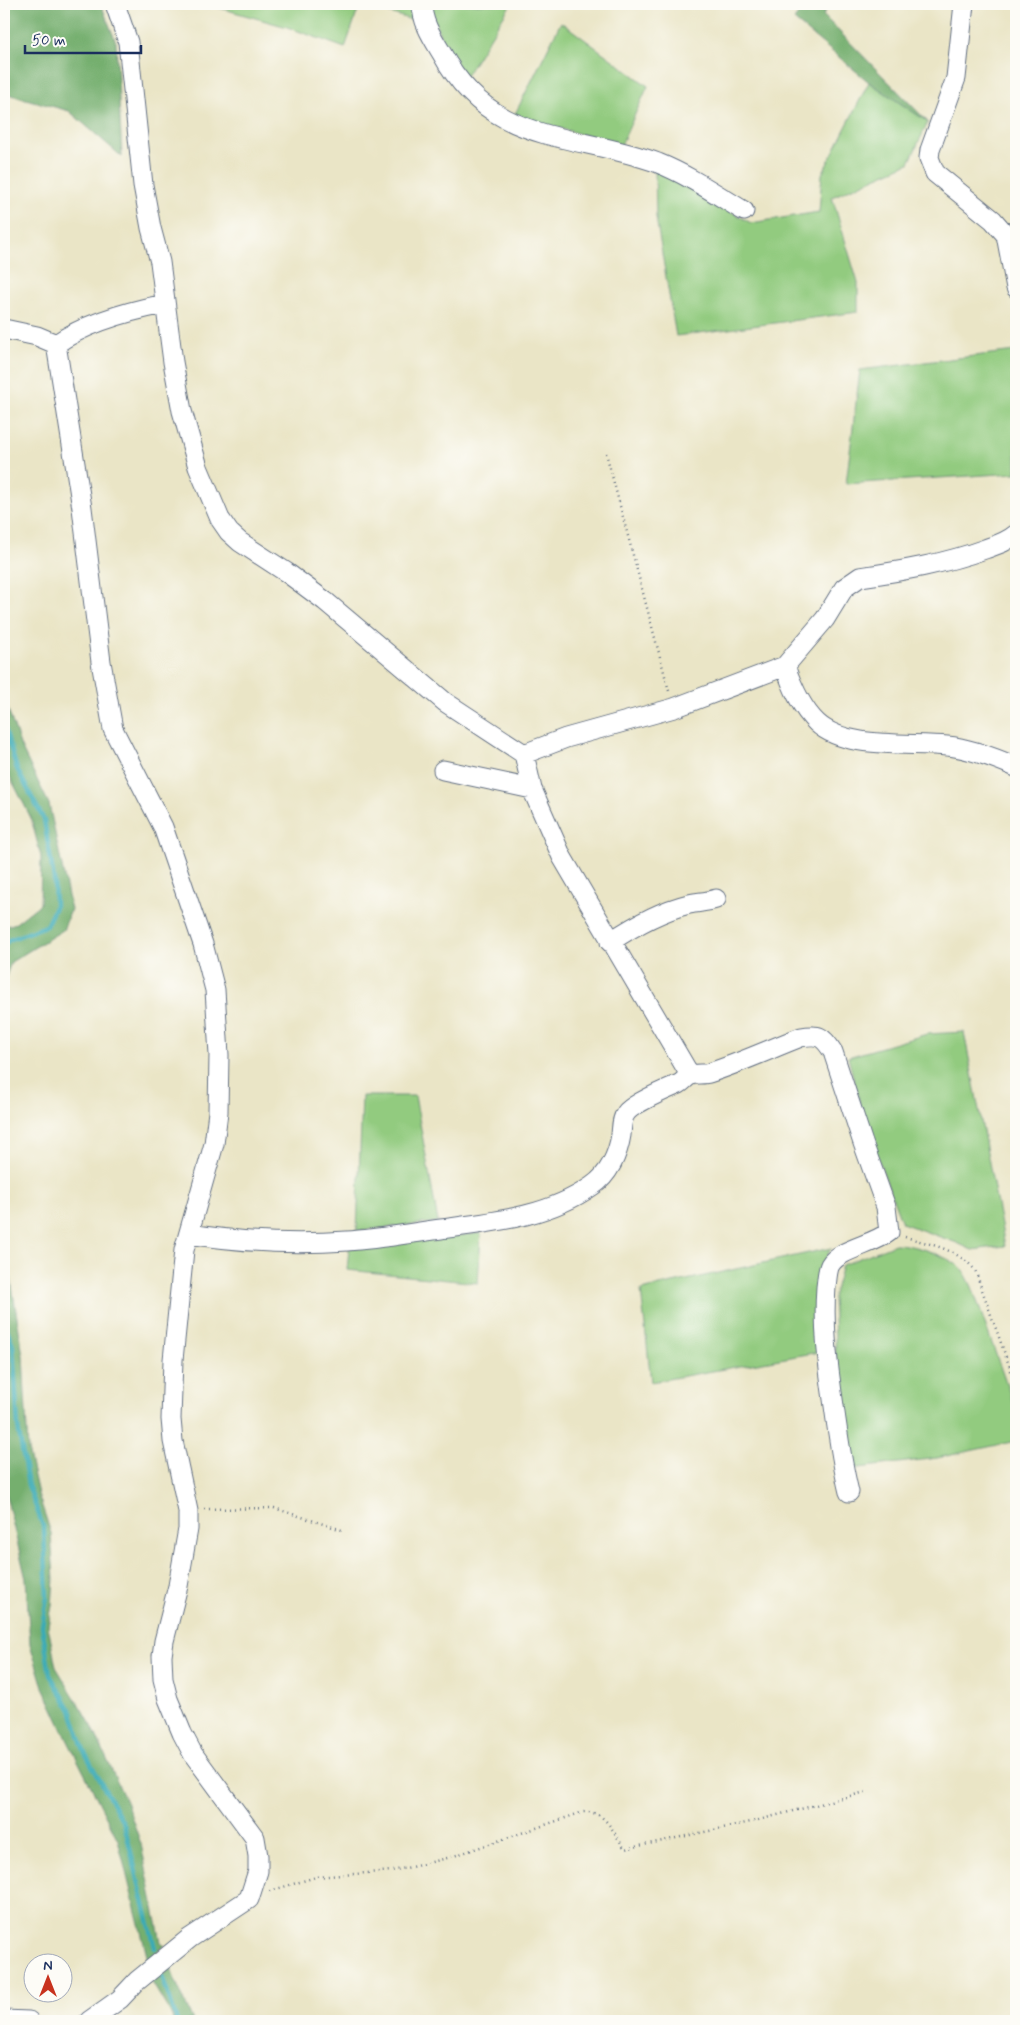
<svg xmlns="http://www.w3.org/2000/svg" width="1020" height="2025" font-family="Mynerve,sans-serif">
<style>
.green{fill:#92cb7f;stroke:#567d6e}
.forest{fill:#75af6e;stroke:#486f66}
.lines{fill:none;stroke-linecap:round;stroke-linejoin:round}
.stream{stroke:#3aabb6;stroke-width:4.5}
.minor-casing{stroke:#636f82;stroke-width:21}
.path{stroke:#636f82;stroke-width:2.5;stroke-dasharray:1 4;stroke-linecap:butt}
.minor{stroke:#fff;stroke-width:19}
</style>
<rect width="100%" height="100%" fill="#fdfcf7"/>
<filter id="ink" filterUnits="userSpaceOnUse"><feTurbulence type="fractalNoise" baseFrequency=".02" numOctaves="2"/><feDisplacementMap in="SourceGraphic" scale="10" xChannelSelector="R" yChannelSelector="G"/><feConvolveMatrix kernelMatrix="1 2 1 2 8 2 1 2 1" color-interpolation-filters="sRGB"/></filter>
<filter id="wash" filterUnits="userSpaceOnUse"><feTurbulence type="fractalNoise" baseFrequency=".0096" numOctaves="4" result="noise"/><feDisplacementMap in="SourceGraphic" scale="20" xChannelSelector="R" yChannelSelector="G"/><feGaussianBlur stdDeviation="1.12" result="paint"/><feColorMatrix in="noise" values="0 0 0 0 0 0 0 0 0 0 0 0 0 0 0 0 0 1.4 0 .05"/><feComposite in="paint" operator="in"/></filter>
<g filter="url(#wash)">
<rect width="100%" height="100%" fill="#eae5c6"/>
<path class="green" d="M177 4H360L345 48 287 27 206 4 178 8Z
M361 4H412L415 21Z
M427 4H511L464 79 448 54Z
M561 22 648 86 621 145 514 116Z
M869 82 928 122 909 163 832 197 858 283V312L676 336 656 218 655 168 751 223 819 212 822 174Z
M1015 351 1016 473 846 484 860 370Z
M964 1032 1005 1246 972 1250 957 1243 902 1223 866 1127 848 1057 927 1034Z
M362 1096H415L438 1222 357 1231Z
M481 1233 478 1283 347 1270 349 1248Z
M895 1244C913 1244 949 1256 962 1269 966 1274 969 1281 972 1287L1016 1411V1441L937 1458 851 1469 836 1357 833 1298 842 1265Z
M831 1248 824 1263 819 1352 651 1382 641 1290Z"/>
<path class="forest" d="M19 4H101L116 42 122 157 69 111 4 93V7Z
M807 4H830L823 15 928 122 869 82 794 20Z
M4 698 21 747 49 804 71 910 63 930 11 962 4 982V927L16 923 40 904 41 857 31 818 4 765Z
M4 1236 23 1355 28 1450 38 1494 51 1533 54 1579 52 1606 48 1626 56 1667 92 1726 127 1804 141 1844 161 1942 165 1946 148 1960 118 1840 68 1741 43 1687 30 1644 26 1579 4 1487V1415L9 1413 4 1392Z
M170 1968 193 2021H173L172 2016 150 1979Z"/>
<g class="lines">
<path class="stream" d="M4 726 17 769 44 820 54 879 55 907 46 926 9 940 4 945
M4 1321 13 1345 18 1427 28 1485 44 1529 47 1597 42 1626 50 1675 71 1710 84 1751 124 1824 155 1948
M162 1976 177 2021"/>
</g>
</g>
<g filter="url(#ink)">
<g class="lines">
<g class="minor-casing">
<path id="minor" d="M115 4 128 42 143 185 151 228 160 262 173 362 182 411 198 467 220 519 229 532 240 542 286 572 325 601 445 702 524 754 532 789 562 857 690 1075
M422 4C422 22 432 37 441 52 492 147 570 131 658 163 688 175 716 194 744 211
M964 4 956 78 930 150 929 158 935 173 993 220 1006 235 1016 288
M4 329 37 336 56 344C86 323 129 311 165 304
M56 344 82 508 101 662 113 729 163 827 203 944 215 990 219 1055 218 1112 214 1144 184 1250 173 1360 171 1419 173 1441 188 1511V1529L178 1586 164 1641 162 1656 163 1679 168 1699 182 1733 193 1754 255 1838 258 1856V1871L249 1899 190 1938 137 1981 120 1999 89 2021
M785 666C792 686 801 708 817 723 846 750 909 742 947 746 970 748 995 758 1016 767
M524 754 566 738 674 708 785 666 825 619 844 588 860 577C902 571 944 564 985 549 996 545 1007 542 1016 534
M443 770 532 789
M610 942C635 925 660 911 689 904 698 902 707 902 716 899
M189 1234C241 1242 295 1245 347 1241 379 1239 410 1233 441 1229 493 1222 548 1217 592 1186 609 1175 618 1154 621 1135 622 1127 621 1120 626 1113 632 1104 667 1089 679 1084 683 1082 686 1077 691 1075 696 1073 704 1075 709 1073 740 1063 770 1049 801 1037 819 1034 823 1036 833 1052L863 1143 886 1207 889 1232C873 1245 839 1249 830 1265 827 1271 827 1281 826 1287 823 1327 828 1366 834 1406 838 1435 842 1464 849 1492
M4 2020 29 2021"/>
</g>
<path class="path" d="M606 453 669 691
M905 1237C930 1244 957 1249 975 1270L1016 1385
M204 1509 274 1508 342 1530
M270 1891 316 1877 392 1871 420 1865 451 1857 583 1812C606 1810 613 1833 625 1849L751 1822 869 1791"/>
<use href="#minor" class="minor"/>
</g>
</g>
<rect width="1020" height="2025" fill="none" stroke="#fdfcf7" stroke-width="20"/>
<g transform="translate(48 1978)"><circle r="24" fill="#fdfcf7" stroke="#a3aaba"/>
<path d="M0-4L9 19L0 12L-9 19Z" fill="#c8321e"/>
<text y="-8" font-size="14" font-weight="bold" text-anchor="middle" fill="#1b2f5e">N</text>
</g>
<path d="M25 45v8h116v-8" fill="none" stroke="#1b2f5e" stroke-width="2.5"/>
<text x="32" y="45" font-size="15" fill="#1b2f5e" stroke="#fdfcf7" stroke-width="4" paint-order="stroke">50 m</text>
</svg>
